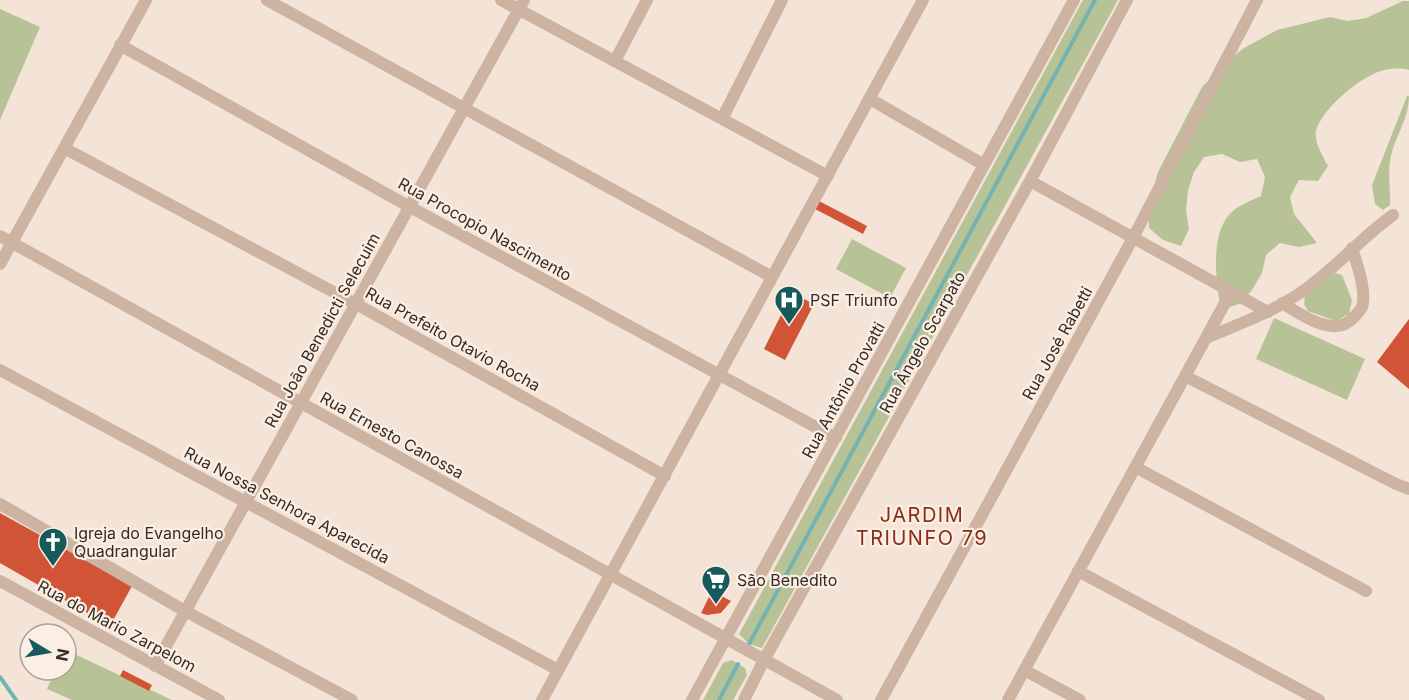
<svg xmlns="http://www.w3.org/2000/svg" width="1409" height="700" font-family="Inter,sans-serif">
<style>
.green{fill:#b7c396}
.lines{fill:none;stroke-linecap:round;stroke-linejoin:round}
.stream{stroke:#74b3b2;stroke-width:4}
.building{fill:#d15437}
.minor{stroke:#ccb3a2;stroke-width:12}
.labels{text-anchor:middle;stroke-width:4.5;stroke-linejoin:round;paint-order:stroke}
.street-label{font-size:16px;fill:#362a25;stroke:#fbefe4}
.poi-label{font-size:16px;fill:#362a25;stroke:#fbefe4;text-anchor:start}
.quarter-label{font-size:20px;letter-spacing:1.5px;fill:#8c2c17;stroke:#fbefe4}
</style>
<rect width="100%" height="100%" fill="#f3e4d7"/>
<path class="green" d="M1083 0H1118L762 648 749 644 739 634Z
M1403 1H1409V70C1402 68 1393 68 1385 70 1363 74 1322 108 1316 131 1314 142 1323 157 1328 166L1318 181 1299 180 1290 197 1294 214 1317 243 1299 247 1280 243 1266 255 1262 273 1252 290 1239 304 1221 310C1216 284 1210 236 1229 215 1238 205 1250 201 1261 196L1265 177 1257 159 1240 162 1222 154 1204 157 1194 172 1188 190 1186 211 1189 229 1181 246 1163 240 1149 228 1148 208 1158 172 1202 87 1230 59 1244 48 1277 30 1330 17 1348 21 1366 18Z
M0 9 40 27 0 120Z
M1407 96H1409C1409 118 1396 135 1391 156 1387 173 1391 188 1390 205L1383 210 1375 204 1372 185Z
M852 239 906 268 890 298 836 269Z
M1335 273 1342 275 1352 300 1349 314 1336 321 1308 311 1304 304 1305 296Z
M1274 318 1365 359 1347 400 1256 359Z
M66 650 172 700H72L47 689 55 670H66Z
M732 660 745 668 747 675 733 700H703L723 663Z"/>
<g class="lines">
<path class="stream" d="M749 644 1095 0
M0 677 16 700
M719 700 738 664"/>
</g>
<path class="building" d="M819 201 867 226 863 234 815 209Z
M792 293 814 304 785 360 764 349Z
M1409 319V389L1377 362Z
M0 513 132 586 110 626 0 563Z
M712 591 731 601 721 613 707 615 701 613Z
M123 670 152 685 149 691 120 676Z"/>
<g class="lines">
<path class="minor" d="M267 0 772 277
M501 0 828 176
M120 45 410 207 836 438
M615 61 647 0
M870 99 984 165
M722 119 782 0
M64 148 356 304 665 476
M1030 181 1268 312
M0 236 837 700
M0 264 146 0
M1282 303C1300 314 1334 339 1353 318 1356 315 1360 311 1362 307 1367 292 1357 264 1352 248
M1206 338C1244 322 1284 308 1316 281 1343 260 1365 235 1393 215
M0 370 558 670
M1185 376 1396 484 1409 489
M1135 467 1366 591
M0 504 185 611 352 700
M1078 571 1319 700
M0 581 219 700
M155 666 524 0
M1024 670 1080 700
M542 700 923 0
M692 700 1074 0
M744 700 764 660 1030 181 1127 0
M881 700 1133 238 1257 0
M1008 700 1231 292"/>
</g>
<defs>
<g id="hospital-pin" transform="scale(1.5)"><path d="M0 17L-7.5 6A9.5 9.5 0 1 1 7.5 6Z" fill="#175a5b" stroke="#fbefe4"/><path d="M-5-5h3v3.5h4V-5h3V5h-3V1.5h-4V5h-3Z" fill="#fff"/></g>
<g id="church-pin" transform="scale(1.5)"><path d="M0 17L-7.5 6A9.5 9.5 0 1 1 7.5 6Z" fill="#175a5b" stroke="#fbefe4"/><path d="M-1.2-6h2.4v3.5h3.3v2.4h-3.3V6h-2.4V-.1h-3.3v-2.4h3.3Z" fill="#fff"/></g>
<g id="supermarket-pin" transform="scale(1.5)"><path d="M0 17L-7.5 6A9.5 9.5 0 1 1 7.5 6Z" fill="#175a5b" stroke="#fbefe4"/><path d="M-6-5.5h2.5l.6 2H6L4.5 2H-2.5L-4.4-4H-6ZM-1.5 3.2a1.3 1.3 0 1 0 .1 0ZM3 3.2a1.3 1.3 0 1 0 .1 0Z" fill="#fff"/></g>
</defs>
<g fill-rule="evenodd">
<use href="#hospital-pin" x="789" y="300"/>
<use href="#church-pin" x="53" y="542"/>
<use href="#supermarket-pin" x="716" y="580"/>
</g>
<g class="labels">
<g class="street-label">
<text transform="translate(485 229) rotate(29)" y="6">Rua Procopio Nascimento</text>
<text transform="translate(322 330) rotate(-61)" y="6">Rua João Benedicti Selecuim</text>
<text transform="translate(453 339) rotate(29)" y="6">Rua Prefeito Otavio Rocha</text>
<text transform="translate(922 342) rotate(-61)" y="6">Rua Ângelo Scarpato</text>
<text transform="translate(1057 343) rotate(-61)" y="6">Rua José Rabetti</text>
<text transform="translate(843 390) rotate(-61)" y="6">Rua Antônio Provatti</text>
<text transform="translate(392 435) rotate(29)" y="6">Rua Ernesto Canossa</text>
<text transform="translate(287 505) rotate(28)" y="6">Rua Nossa Senhora Aparecida</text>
<text transform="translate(117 626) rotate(28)" y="6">Rua do Mario Zarpelom</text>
</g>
<g class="poi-label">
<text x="810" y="306">PSF Triunfo</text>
<text x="74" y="539">Igreja do Evangelho<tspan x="74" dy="18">Quadrangular</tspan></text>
<text x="737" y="586">São Benedito</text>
</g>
<g class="quarter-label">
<text x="922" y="522">JARDIM<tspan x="922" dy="23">TRIUNFO 79</tspan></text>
</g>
</g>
<g transform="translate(48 652) rotate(101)"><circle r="28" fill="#fbefe4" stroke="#aca098" stroke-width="1.5"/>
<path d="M0-4.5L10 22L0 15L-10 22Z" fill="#175a5b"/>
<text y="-9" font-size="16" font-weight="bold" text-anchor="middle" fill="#362a25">N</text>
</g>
</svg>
